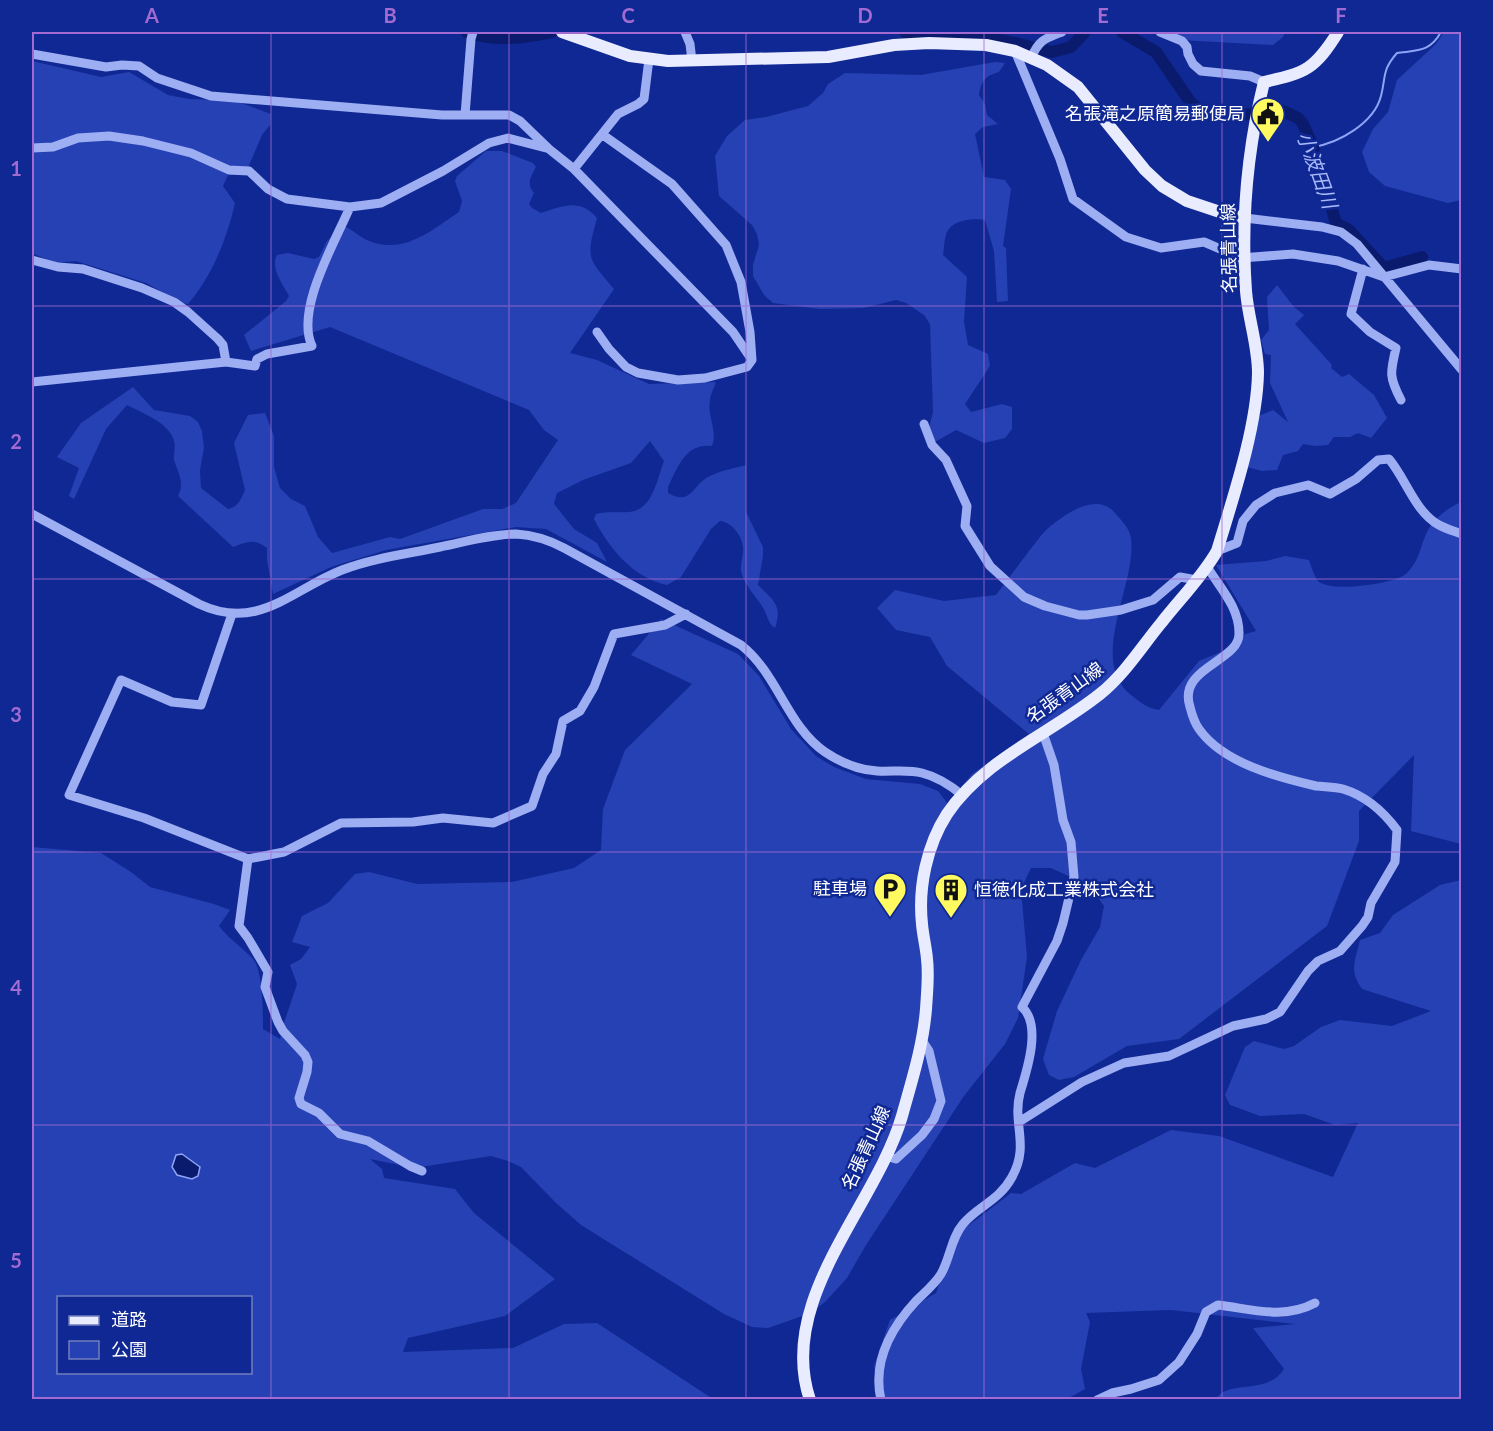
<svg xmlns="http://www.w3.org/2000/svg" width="1493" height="1431" font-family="Lato,'Noto Sans JP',sans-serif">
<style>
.green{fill:#2641b3;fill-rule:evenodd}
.water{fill:#0a1b6e;stroke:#8ea4f7;stroke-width:1.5}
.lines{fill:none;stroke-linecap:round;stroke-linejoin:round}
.stream{stroke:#8ea4f7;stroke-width:2}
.river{stroke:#0a1b6e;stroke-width:12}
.minor{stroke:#9daef3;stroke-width:9}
.major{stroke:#e9ecff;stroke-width:12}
.grid{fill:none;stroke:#a36bd2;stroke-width:1.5;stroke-opacity:0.55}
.labels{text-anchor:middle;stroke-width:5;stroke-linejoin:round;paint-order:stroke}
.poi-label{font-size:18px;fill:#fff;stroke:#102893;text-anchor:end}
.street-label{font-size:18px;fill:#fff;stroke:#102893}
.water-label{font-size:20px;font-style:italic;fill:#a9b9fa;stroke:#102893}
.neatline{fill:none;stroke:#a36bd2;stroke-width:2}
.grid-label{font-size:20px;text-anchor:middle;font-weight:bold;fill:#a36bd2}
</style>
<rect width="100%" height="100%" fill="#102893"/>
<path class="green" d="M1167 32H1285L1283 37 1273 45 1179 40Z
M1444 32H1462L1461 200 1448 203 1385 186 1369 172 1362 152 1373 129 1388 112 1397 80 1436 44Z
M32 61 101 77 129 72 168 95 189 99 221 100 241 103 271 114 270 125 262 135 245 175H228L223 186 235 203C227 239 212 276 188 304L182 303 146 283 76 261 55 263 32 253Z
M995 62 1005 63 999 72C985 76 981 81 979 95L985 104 987 115 998 124 983 127 975 134 984 177 1005 180 1011 189 1003 246 1006 248 1008 301 997 302 994 251 985 220C972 218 950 220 946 235 944 241 944 249 943 255L967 277 964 322 968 345 988 354 990 366 965 404 971 412 1002 404 1012 407V429L1005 438 984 443 956 430 935 442 928 432 933 412 930 324 924 315 906 303 896 300 864 308 820 309 773 303 764 295 753 276V265L759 245 757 234 752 225 719 196 715 156 727 136 745 120 766 117 808 106 823 93 828 84 845 73 921 75Z
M486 151H502L533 163 536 167C531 176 526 184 534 193L529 204 532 208 541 213C563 206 580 198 597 218 586 259 587 257 614 289L570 353 597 360 649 384 716 382C714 388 710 395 710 401 707 416 718 431 712 446 685 443 678 467 668 487V493C691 506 692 486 708 477 719 471 735 468 746 465V512L763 547V556L758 585C773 600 783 605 775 628 767 623 768 615 763 608 757 597 744 585 741 571 740 564 744 555 743 547 742 536 732 522 720 521L711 529 681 577 667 585C633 578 609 548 594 519L596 514C608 511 617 513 629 512 653 510 657 479 664 461L650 441 631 463 583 480 557 493 554 504 574 529 597 543 607 562 546 529 516 527 386 550 331 567 273 594 267 560V548C254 538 248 542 233 547L178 496C185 482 178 473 174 460 173 454 176 447 174 441 170 423 142 413 127 405L106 429 74 499 69 496 79 468 57 457 81 423 133 387 154 410 190 416 198 422 202 431 204 448 200 470 201 488 228 509C238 507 241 499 245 490L234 443 248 415 265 413 274 436V467L280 488 291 499 305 506 318 537 332 553 390 537 400 539 483 509H502L516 503 558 440 544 430 529 410 330 327 251 351 244 335 286 301 289 296C283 285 270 268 277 255L288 253 314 259 319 257 327 241 342 225C354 230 362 240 375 243 408 252 433 229 459 212L462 201 455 181 457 176Z
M1277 285 1294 307 1304 315 1295 324 1332 365 1331 368 1342 377 1349 374 1374 395 1387 418 1371 438 1358 433 1350 437H1334L1328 445 1315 446 1303 444 1298 451 1283 455 1277 470 1262 471 1247 467 1256 417 1273 410 1288 422 1270 383 1271 355 1265 354 1261 340 1269 330 1267 297Z
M1461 502V844L1411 831 1414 755 1359 811V841L1327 926 1179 1039 1127 1046 1074 1077 1059 1080 1049 1075 1043 1059 1057 1011 1081 960 1100 927 1104 906 1094 892 1077 880 1051 868H1031L1021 889 1027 957 1018 1018 1005 1044 964 1096 866 1245 847 1278 826 1301 811 1313 768 1328 752 1327 724 1314 581 1225 556 1203 521 1167 508 1161 491 1156 414 1168 370 1159 382 1169 384 1178 455 1189 474 1213 555 1279 505 1316 408 1338 403 1352 513 1348 564 1324 597 1323 713 1399 32 1400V847L101 853 131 872 150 887 214 904 230 910 219 926C230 940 242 947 253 959 263 970 263 1013 263 1029L280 1039 282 1029 297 984 290 965 301 959 310 947 292 942 302 916 328 903 355 874 369 872 417 884 512 882 574 868 601 850 603 809 625 750 692 684 631 655 661 619 738 654 759 676 791 729 816 756 834 767 866 779 920 784 938 791 948 804 972 774 1029 734 947 666 930 637 896 630 877 608 895 590 944 601 996 595C1007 580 1018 566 1029 551 1035 544 1040 536 1046 530 1062 516 1095 491 1114 512 1120 519 1130 528 1131 538 1137 585 1087 660 1131 695 1141 703 1147 708 1159 710L1199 661 1235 646 1245 634 1256 631 1216 565 1266 561 1285 556 1309 560C1311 566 1314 576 1318 581 1329 593 1397 584 1407 573 1420 560 1420 546 1427 532 1434 518 1448 508 1461 502ZM58 1298H250V1372H58Z
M1461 880V1399H1216C1228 1379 1267 1396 1284 1369L1253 1328 1295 1324 1171 1310 1086 1313 1090 1322 1081 1369 1085 1389 1067 1399H879L874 1366 890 1320 936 1293 956 1235 1011 1193 1021 1194 1075 1163 1095 1168 1171 1130 1219 1136 1333 1177 1358 1123 1335 1125 1304 1114 1260 1116 1230 1105 1225 1095 1245 1047 1254 1041 1284 1049 1294 1046 1321 1027 1340 1020 1392 1026 1431 1011 1362 989C1349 971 1355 961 1360 940L1380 933 1393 915 1440 885Z"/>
<path class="water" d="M182 1154 200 1167 198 1176 192 1179 177 1175 172 1167 176 1155Z"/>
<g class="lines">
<path class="stream" d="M1313 147C1339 143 1374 123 1381 96 1386 76 1382 70 1397 53 1418 50 1430 52 1441 32"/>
<path class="river" d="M467 32C496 42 523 38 552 32
M905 32 908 34 954 35 1001 40 1052 52 1071 47 1085 32
M1122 32 1156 52 1191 103 1201 110 1211 115 1223 116 1250 114 1278 109 1298 118 1303 124 1313 147 1336 223 1349 230 1384 268 1422 257"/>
<path class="minor" d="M685 32 690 44 692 61
M1160 32 1182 41 1187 47 1188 54 1193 64 1201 71 1250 76 1264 82
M1015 51 1060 159 1073 199 1126 237 1161 248 1204 242 1241 258 1293 254 1338 261 1384 277 1429 265 1462 269
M32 54 106 67 122 65 139 66 157 78 211 96 442 115H509L520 121 549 149 574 169 733 332 752 360
M1031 58C1039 40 1044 39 1062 32
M465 115 471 39 473 32
M32 148 53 147 78 138 109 136 143 141 191 153 229 170 249 171 268 189 287 199 350 207 381 203 443 171 489 143 508 138 546 148
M574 169 618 114 638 104 644 99 649 59
M1245 218 1322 227 1341 232 1357 244 1462 370
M32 260 58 267 83 269 142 288 174 302 188 312 218 339 223 345 226 362
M1363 269 1351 314 1370 332 1396 348C1390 373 1389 377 1401 400
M597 332 609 349 626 367 638 373 678 380 705 378 747 367 752 360 750 332 741 282 726 245 672 184 603 135
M32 382 226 362 255 366 257 359 267 354 312 346C295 310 335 242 350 207
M924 424 932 445 946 460 967 506 965 526 990 566 1024 597 1045 606 1079 615H1087L1121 610 1153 600 1180 577 1197 580
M32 514 199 604C258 632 291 590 342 570 373 558 407 554 440 547 465 542 491 534 516 534 533 535 549 540 564 548L741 645C778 674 787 726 825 752 840 762 859 770 877 771 892 772 907 769 922 773 938 777 950 785 962 795
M1217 551 1237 543 1243 521 1256 505 1275 493 1308 485 1330 494 1356 479 1378 460 1389 459C1406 479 1415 512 1439 525 1446 529 1454 531 1462 534
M232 614 201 705 172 702 121 680 69 795 144 818 248 859 284 852 341 823 413 822 443 818 493 823 532 806 543 774 556 754 563 721 580 711 594 687 614 634 665 625 686 614
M248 859 239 926 248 938 268 972 265 987 278 1022 283 1031 305 1055 308 1062 307 1072 299 1098 301 1104 319 1113 340 1134 368 1141 410 1166 422 1171
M1019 1122 1082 1082 1124 1063 1169 1056 1233 1026 1266 1019 1280 1012 1308 971 1318 961 1340 951 1362 926 1368 917 1371 903 1395 862 1397 830C1383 811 1366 796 1343 789 1335 787 1325 787 1316 786 1277 777 1223 763 1199 729 1194 722 1192 715 1190 707 1177 667 1240 662 1239 633 1239 607 1220 588 1208 568
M885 1156 896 1159 922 1135 934 1119 941 1101 929 1051 923 1042
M881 1400C872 1361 891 1328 916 1301 924 1293 935 1284 941 1274 950 1259 951 1238 963 1224 978 1206 999 1201 1012 1177 1030 1145 1012 1124 1020 1093 1027 1070 1042 1025 1022 1007L1057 941 1063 923 1074 877 1071 842 1063 820 1054 765 1043 733
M1097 1400 1112 1393 1131 1389 1159 1380 1179 1362 1197 1334 1206 1312 1218 1305C1252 1309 1283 1320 1315 1303"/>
<path class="major" d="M562 32 630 56 668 61 828 57 894 45 929 43 986 45 1015 51 1047 65 1078 87 1145 170 1162 186 1187 201 1226 214 1245 218
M810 1400C776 1299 876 1206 902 1116 912 1080 923 1046 926 1009 927 993 929 975 927 959 926 947 923 936 922 924 918 887 927 845 947 814 984 759 1050 734 1100 694 1125 674 1142 646 1162 622 1181 598 1202 577 1217 551 1233 498 1257 427 1258 373 1258 345 1248 318 1246 291 1241 221 1247 151 1264 82 1306 73 1315 69 1338 32"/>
</g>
<path class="grid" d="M271 32V1400M509 32V1400M746 32V1400M984 32V1400M1222 32V1400M32 306H1462M32 579H1462M32 852H1462M32 1125H1462"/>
<defs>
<g id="civic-pin" transform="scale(1.725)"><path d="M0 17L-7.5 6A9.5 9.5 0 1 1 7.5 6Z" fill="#fffa5f" stroke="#102893"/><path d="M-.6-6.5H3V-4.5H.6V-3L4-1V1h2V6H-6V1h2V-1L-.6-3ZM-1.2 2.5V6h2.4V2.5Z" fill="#111"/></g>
<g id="parking-pin" transform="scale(1.725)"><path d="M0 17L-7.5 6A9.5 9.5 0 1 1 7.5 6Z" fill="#fffa5f" stroke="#102893"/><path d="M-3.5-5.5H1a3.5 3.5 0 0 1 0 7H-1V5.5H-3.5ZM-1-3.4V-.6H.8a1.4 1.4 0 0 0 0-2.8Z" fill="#111"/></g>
<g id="building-pin" transform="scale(1.725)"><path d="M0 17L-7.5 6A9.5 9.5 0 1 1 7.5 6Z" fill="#fffa5f" stroke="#102893"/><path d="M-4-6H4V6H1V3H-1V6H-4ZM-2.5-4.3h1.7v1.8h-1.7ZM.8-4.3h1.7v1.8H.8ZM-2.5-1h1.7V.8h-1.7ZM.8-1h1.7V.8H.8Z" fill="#111"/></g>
</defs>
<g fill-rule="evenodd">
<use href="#civic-pin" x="1268" y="114"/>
<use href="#parking-pin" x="890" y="889"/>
<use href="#building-pin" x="951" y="890"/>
</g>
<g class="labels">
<g class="poi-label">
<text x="1245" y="120">名張滝之原簡易郵便局</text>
<text x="867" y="895">駐車場</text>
<text x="974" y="896" text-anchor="start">恒徳化成工業株式会社</text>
</g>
<g class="street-label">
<text transform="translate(1229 248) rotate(-91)" y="6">名張青山線</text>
<text transform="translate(1065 693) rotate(-36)" y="6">名張青山線</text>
<text transform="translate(866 1148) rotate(-65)" y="6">名張青山線</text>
</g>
<g class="water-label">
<text transform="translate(1317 170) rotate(70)" y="7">小波田川</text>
</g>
</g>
<rect width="1493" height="1431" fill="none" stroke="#102893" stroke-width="66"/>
<rect x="57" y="1296" width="195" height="78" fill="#102893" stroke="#707ebe" stroke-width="1.5"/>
<rect x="69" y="1316" width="30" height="9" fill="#e9ecff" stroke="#707ebe" stroke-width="1.5"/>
<text x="111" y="1326" font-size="18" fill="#ffffff">道路</text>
<rect x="69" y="1341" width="30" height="18" fill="#2641b3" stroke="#707ebe" stroke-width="1.5"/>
<text x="111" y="1356" font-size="18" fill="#ffffff">公園</text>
<rect x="33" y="33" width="1427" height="1365" class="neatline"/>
<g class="grid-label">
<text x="152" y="23">A</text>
<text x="390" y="23">B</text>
<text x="628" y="23">C</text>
<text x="865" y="23">D</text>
<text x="1103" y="23">E</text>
<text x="1341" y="23">F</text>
<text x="16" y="176">1</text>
<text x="16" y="449">2</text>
<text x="16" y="722">3</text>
<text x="16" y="995">4</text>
<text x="16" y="1268">5</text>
</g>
</svg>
